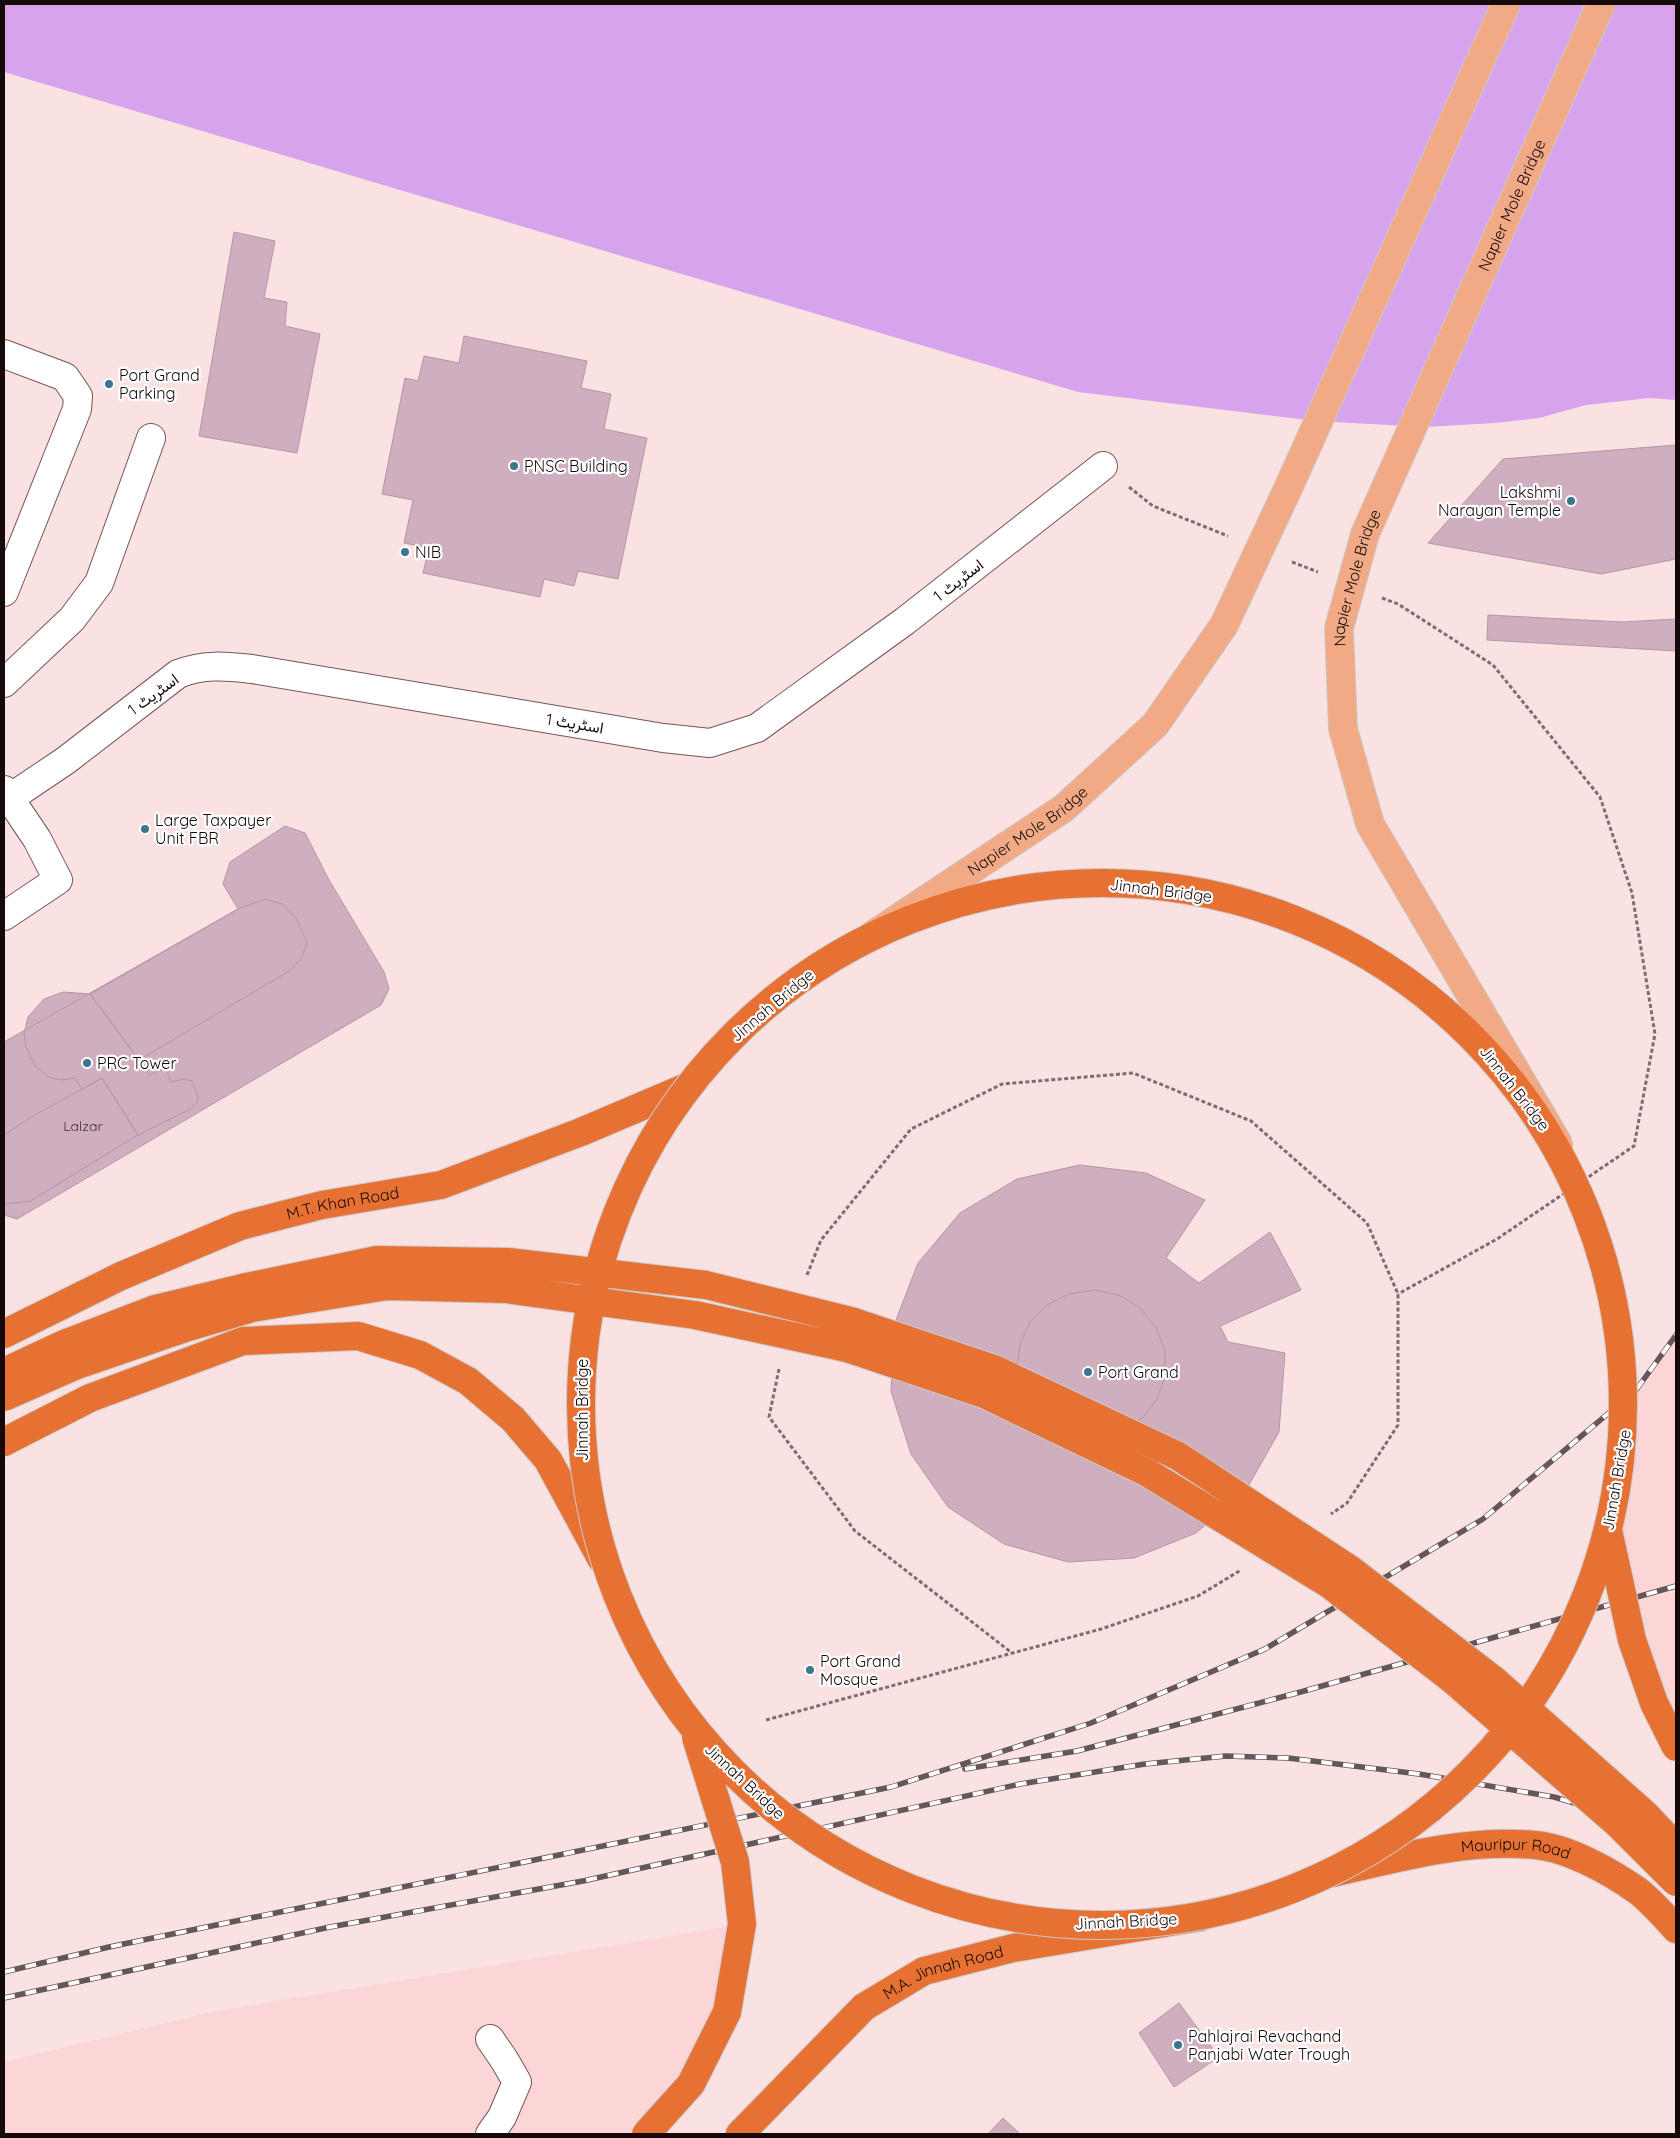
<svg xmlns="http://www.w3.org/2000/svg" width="1680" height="2138" font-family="Quicksand,Vazirmatn,sans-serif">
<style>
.built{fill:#fcd5d7}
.water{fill:#d6a3ec}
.building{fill:#cfaebf;stroke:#b595a5}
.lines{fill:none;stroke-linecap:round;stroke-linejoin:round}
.minor-casing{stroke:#765557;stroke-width:30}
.highway-casing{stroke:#ccc9c9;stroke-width:30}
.path{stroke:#7e6d6e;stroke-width:3;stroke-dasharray:4 2.5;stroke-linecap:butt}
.minor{stroke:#fff;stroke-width:28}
.highway{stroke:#e77133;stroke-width:28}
.rail-casing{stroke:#665657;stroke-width:5.5}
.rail{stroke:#fff;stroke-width:4;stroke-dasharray:11;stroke-linecap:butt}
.major-bridge-casing{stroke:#ccc9c9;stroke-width:30;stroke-linecap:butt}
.highway-bridge-casing{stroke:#ccc9c9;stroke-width:30;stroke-linecap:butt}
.major-bridge{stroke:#f1aa85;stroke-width:28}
.highway-bridge{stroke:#e77133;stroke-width:28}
.poi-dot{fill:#3a768d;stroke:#fff;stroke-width:2}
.labels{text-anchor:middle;stroke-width:4.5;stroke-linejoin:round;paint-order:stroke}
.number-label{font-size:14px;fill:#443237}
.street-label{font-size:16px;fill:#15090a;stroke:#fff}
.poi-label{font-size:16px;fill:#15090a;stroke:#fff;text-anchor:start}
</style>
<rect width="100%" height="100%" fill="#fae2e3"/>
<path class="built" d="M1676 1335V1747L1612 1528 1636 1390Z
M742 1924 727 2012 644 2134H4V2062L211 2012Z"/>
<path class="water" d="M4 4H1676V400L1650 398 1586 405 1539 418 1495 423 1424 427 1316 421 1078 392 4 72Z"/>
<path class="building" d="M234 232 275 241 264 298 287 302 285 326 320 334 297 453 199 436Z
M464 336 587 361 581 388 611 394 604 429 647 438 618 579 578 571 574 586 544 579 540 597 423 573 429 548 404 543 413 500 382 494 405 378 418 381 424 356 459 363Z
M1676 445V559L1601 574 1428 543 1503 459Z
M1488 615 1622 622 1676 619V651L1487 640Z
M285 826 305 833 329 880 384 972 389 989 381 1005 17 1219 4 1215V1042L238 909 223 884 230 862Z
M265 899 282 904 296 918 307 943 302 957 291 970 139 1060 90 994 238 909Z
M63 992 90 994 150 1075 166 1068 171 1082 185 1079 192 1081 198 1096 197 1103 189 1110 138 1135 102 1078 82 1089 75 1078 61 1080 50 1078 35 1066 26 1047 24 1034 28 1017 44 999Z
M102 1078 138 1135 30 1201 4 1204V1135L31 1117Z
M1080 1165 1146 1173 1205 1200 1166 1258 1199 1283 1270 1232 1301 1290 1220 1326 1228 1342 1285 1353 1279 1432 1246 1490 1196 1533 1134 1558 1068 1562 1004 1544 948 1507 911 1454 891 1391 894 1325 918 1263 960 1213 1017 1179Z
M1095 1290 1119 1295 1140 1308 1156 1327 1165 1351V1376L1157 1399 1142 1418 1123 1431 1099 1437 1035 1412 1017 1368 1020 1344 1030 1322 1047 1305 1069 1294Z
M1179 2003 1219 2057 1174 2087 1139 2033Z
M1003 2118 1020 2134H988Z"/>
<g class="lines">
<g class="minor-casing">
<path id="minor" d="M4 354 65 377 78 396 77 409 4 592
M4 683 72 619 99 583 151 438
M4 790 37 839 58 880 4 916
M4 802 65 761 178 674C203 664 225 666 252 669L663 738 710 743 757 728 905 621 1103 466
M490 2039 505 2061 517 2082 502 2117 490 2134"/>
</g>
<g class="highway-casing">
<g id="highway">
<path id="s1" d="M4 1334 121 1276 240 1226 322 1205 441 1185 581 1132 687 1087"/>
<path d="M4 1442 90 1398 243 1341 358 1336 420 1355 468 1381 513 1419 548 1460 601 1558"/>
<path id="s2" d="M1333 1873C1400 1857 1466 1839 1535 1845 1569 1848 1611 1872 1638 1891 1652 1902 1664 1916 1676 1929"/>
<path id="s3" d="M740 2134 864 2007 924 1971 1013 1948 1200 1917"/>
</g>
</g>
<path class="path" d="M1129 487 1153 506 1228 536
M1292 562 1318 572
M1382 598 1398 604 1493 665 1600 797 1632 893 1655 1034 1634 1146 1497 1239 1398 1294
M807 1275 821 1240 911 1129 1002 1084 1133 1073 1251 1121 1367 1223 1398 1294V1425L1347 1503 1331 1514
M779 1369 769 1417 855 1531 1012 1653
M766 1720 1101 1629 1198 1596 1241 1570"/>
<use href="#minor" class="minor"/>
<use href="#highway" class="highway"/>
<g class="rail-casing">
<path id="rail" d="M965 1769 1077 1751 1297 1693 1676 1586
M4 1972 109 1947 891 1787 1091 1723 1265 1649 1483 1519 1636 1390 1676 1335
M4 1998 330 1927 583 1881 1020 1784 1145 1764 1226 1756 1288 1758 1419 1774 1554 1797 1676 1833"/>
</g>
<use href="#rail" class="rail"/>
<g class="major-bridge-casing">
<g id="major-bridge">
<path id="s4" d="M870 937 1064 808 1155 725 1224 625 1291 482 1506 4"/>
<path id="s5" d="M1559 1145 1370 824 1343 729 1339 628 1365 534 1601 4"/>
</g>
</g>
<g class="highway-bridge-casing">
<path id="highway-bridge" d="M581 1404a521 521 0 1 1 1042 0a521 521 0 1 1-1042 0Z
M4 1372 64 1344 155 1309 242 1288 377 1260 508 1262 706 1285 851 1321 994 1369 1178 1456 1351 1570 1494 1680 1646 1815 1676 1847
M4 1397 77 1365 185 1328 252 1308 387 1286 506 1289 695 1315 847 1348 984 1394 1148 1473 1329 1584 1454 1681 1619 1825 1676 1882
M1608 1530 1632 1640 1654 1703 1676 1747
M646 2134 691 2084 727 2012 742 1924 735 1862 696 1737"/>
</g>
<use href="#major-bridge" class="major-bridge"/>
<use href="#highway-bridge" class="highway-bridge"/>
</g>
<g class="poi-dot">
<circle cx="109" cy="384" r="5"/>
<circle cx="514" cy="466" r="5"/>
<circle cx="1571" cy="501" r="5"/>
<circle cx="405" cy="552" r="5"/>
<circle cx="145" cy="829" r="5"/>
<circle cx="87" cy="1063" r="5"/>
<circle cx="1088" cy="1372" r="5"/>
<circle cx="810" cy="1670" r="5"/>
<circle cx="1178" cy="2045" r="5"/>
</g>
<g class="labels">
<g class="number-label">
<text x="83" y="1131">Lalzar</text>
</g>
<g class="street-label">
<text dy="6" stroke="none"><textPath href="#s5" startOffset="1030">Napier Mole Bridge</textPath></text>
<text dy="6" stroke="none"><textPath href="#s5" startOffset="625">Napier Mole Bridge</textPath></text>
<text transform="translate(958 580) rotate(-38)" y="6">اسٹریٹ 1</text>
<text transform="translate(153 694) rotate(-36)" y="6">اسٹریٹ 1</text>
<text transform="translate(575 723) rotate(9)" y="6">اسٹریٹ 1</text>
<text dy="6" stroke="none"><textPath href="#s4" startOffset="190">Napier Mole Bridge</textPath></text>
<text transform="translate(1161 890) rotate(7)" y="6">Jinnah Bridge</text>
<text transform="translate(772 1005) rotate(-40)" y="6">Jinnah Bridge</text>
<text transform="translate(1515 1088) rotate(52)" y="6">Jinnah Bridge</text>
<text dy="6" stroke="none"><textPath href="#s1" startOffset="365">M.T. Khan Road</textPath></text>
<text transform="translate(582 1410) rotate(-90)" y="6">Jinnah Bridge</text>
<text transform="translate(1616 1480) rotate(-80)" y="6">Jinnah Bridge</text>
<text transform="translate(745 1781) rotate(43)" y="6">Jinnah Bridge</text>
<text dy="6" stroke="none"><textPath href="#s2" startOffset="186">Mauripur Road</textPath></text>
<text transform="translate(1126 1921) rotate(-3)" y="6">Jinnah Bridge</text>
<text dy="6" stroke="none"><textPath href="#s3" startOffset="265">M.A. Jinnah Road</textPath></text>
</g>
<g class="poi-label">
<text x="119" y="381">Port Grand<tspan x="119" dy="18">Parking</tspan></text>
<text x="524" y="472">PNSC Building</text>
<text x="1561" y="498" text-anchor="end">Lakshmi<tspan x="1561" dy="18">Narayan Temple</tspan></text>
<text x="415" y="558">NIB</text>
<text x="155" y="826">Large Taxpayer<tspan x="155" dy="18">Unit FBR</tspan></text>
<text x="97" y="1069">PRC Tower</text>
<text x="1098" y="1378">Port Grand</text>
<text x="820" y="1667">Port Grand<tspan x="820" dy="18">Mosque</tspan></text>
<text x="1188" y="2042">Pahlajrai Revachand<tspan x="1188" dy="18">Panjabi Water Trough</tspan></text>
</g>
</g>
<rect width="1680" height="2138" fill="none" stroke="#15090a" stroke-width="10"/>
</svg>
